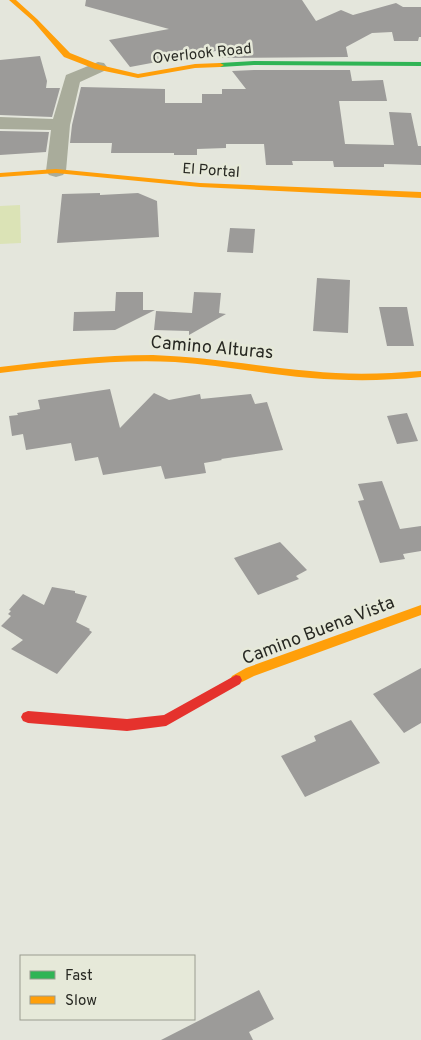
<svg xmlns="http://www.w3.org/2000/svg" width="421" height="1040" font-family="Overpass,sans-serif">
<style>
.green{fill:#dbe3b6}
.building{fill:#9c9b99}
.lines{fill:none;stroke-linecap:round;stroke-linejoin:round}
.street{fill:#a9ac9b;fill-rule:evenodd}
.fast{fill:#30b455;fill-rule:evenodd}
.slow{fill:#ff9f0a;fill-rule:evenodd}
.jam{fill:#e5322d;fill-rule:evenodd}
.labels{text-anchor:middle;stroke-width:5;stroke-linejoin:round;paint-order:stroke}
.far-street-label{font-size:15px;fill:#282923;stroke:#e6e9d9}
.street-label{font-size:18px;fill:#282923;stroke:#e6e9d9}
</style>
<rect width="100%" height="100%" fill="#e4e6dc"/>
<path class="green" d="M20 205 21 243 0 244V206Z"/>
<path class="building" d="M86 0H302L316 21 341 10 353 15 396 3 403 7H421V37H419L418 41H394L392 32 372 33 346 47 348 57 221 58V50L130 67 109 40 169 29 85 6Z
M40 56 47 81 46 88H60L52 117 0 115V60Z
M254 70H350L352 81 383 80 387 101H339L345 144 394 145 389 112 411 113 418 146H421V165L384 164V167H334L333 161H292L293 165H266L264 144H226V148L197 149V155H174V153H111L112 143H70L72 125 81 87 165 89V103H202V94H222V89H246L232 71Z
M0 131 49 132 46 152 0 155Z
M100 193V195L138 193 157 201 159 237 57 243 62 194Z
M230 228 255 229 253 253 227 252Z
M317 278 350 280 348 333 313 331Z
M116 292H143V310H155L115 330 73 331 74 312 115 311Z
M194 292 221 293 219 313 226 314 189 335V331L154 330 156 311 192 313Z
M379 307H407L414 346H387Z
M110 389 120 428 154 393 169 400 200 394 201 399 251 394 255 404 267 402 283 450 221 459 222 460 204 463 206 473 165 479 161 466 103 475 98 457 75 461 71 443 26 450 23 434 12 436 9 416 18 415 17 413 40 409 38 400Z
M407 413 418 441 397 444 387 416Z
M382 481 400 529 421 526V551L403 554 405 559 380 563 358 501 364 500 358 484Z
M280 542 307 570 296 576 299 579 258 595 234 558Z
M52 587 75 591V593L87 596 76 622 90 629 89 630 92 632 57 674 11 649 23 640 1 626 11 616 8 614 11 611 9 610 23 594 44 605Z
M421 668V723L404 733 373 694Z
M351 720 380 763 305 797 281 756 316 741 314 736Z
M259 990 274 1019 249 1032 253 1040H161Z"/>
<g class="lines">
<path class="street" d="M98 62 104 63 107 67 104 71 80 82 70 125 66 171 63 175 56 177 49 175 46 171 51 130 0 129V117L53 119 66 75Z"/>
<path class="fast" d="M254 61 421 62V66L254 65 220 67 216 65 220 63Z"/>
<path class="slow" d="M9 0H16L37 19 70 53 100 65 138 74 195 64 220 63 224 65 220 67 195 68 138 78 95 69 64 57 33 21Z
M56 169 200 183 421 192V198L200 187 56 173 0 177V173Z
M153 355C206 357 257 366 310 371 347 375 384 374 421 371V377C384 381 348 381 311 378 265 374 220 365 175 362 116 359 58 366 0 373V367C51 361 102 355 153 355Z
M421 605V615L254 676 236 685 232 684 230 680 232 676 246 668Z"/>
<path class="jam" d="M236 675 240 676 242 680 240 684 166 726 127 731 28 723 23 721 21 717 23 713 28 711 127 719 164 715Z"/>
</g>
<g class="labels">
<g class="far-street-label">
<text transform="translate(202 53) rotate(-6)" y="5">Overlook Road</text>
<text transform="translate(211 170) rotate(4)" y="5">El Portal</text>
</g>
<g class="street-label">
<text transform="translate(212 347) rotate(5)" y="6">Camino Alturas</text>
<text transform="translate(318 630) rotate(-21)" y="6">Camino Buena Vista</text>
</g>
</g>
<rect x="20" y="955" width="175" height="65" fill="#e6e9d9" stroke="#9a9c90"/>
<rect x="30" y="971" width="25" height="8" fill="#30b455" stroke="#9a9c90"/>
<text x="65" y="980" font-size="15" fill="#282923">Fast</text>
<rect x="30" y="996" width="25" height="8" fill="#ff9f0a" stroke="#9a9c90"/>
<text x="65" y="1005" font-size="15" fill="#282923">Slow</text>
</svg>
